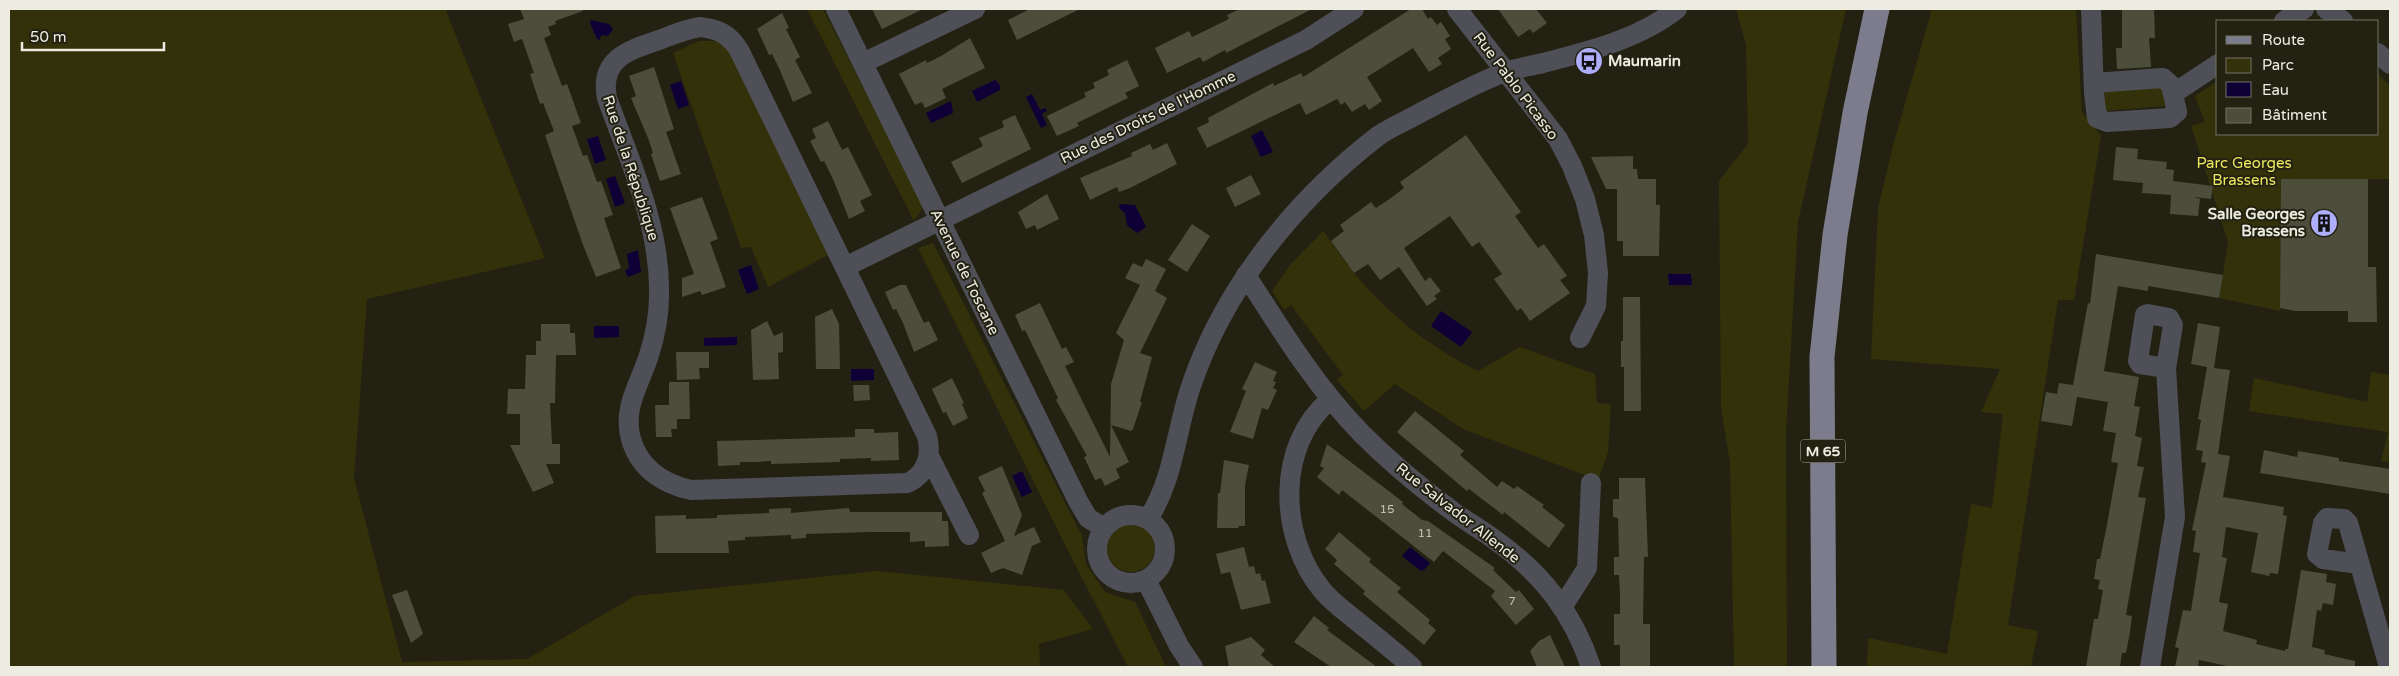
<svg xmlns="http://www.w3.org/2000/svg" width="2399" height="676" font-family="'Varela Round',sans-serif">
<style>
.green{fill:#33310a}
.water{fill:#0e0037}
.building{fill:#4d4d3c}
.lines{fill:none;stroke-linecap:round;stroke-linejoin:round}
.minor{stroke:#4f4f57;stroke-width:20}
.major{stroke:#7c7c8c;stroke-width:25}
.labels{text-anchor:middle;stroke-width:4;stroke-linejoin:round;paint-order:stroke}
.number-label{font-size:12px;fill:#c4c4b8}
.shield{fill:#232212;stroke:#b0afa3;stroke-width:1}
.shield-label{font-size:14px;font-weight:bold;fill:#ecece1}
.poi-label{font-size:15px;font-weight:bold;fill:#ecece1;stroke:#232212;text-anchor:start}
.street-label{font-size:15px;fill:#ecece1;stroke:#232212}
.park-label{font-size:15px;fill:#efe95f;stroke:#232212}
</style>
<rect width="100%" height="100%" fill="#232212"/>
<path class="green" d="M9 9H451L446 11 545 258 367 299 354 478 402 662 527 659 635 596 878 571 1064 590 1093 629 1039 644 1040 667H9Z
M807 9H823L924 206 914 221Z
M1736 9H1846L1798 222 1786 433 1787 667H1734L1730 463 1721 407 1719 181 1748 144 1746 45Z
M1932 9H2076L2082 112 2101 136 2074 300H2058L2008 625 2038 631 2031 667H1867L1868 638 1947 654 1971 504 1992 508 2003 414 1981 412 2000 369 1871 359 1878 208 1894 142Z
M699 41H725L828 255 768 287 751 247 741 248 673 53Z
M2378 74 2390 86V179H2281L2280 311 2219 298 2228 242 2191 126 2205 122 2195 96 2218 81V134H2378Z
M2163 86 2165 106 2106 111 2104 91Z
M1323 231C1334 245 1344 261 1355 274 1390 316 1430 347 1478 371L1520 347 1595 374 1597 403 1611 404 1608 452 1598 480 1463 429 1395 384 1364 411 1337 380 1343 375 1291 305 1284 310 1272 291 1290 265Z
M933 243 1082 536 1086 564 1105 592 1135 602 1166 667H1128L1066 547 918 248Z
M2371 372 2390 375V462L2381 461 2388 432 2249 411 2254 378 2367 402Z
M1107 548a24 24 0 1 1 48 0a24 24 0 1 1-48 0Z"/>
<path class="water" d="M591 20 609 24 613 29 608 36 602 35 599 40 597 39 590 23Z
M995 80 1000 85V90L977 102 972 91Z
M681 81 689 105 678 109 670 85Z
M1032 94 1040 110 1045 108 1047 111 1042 114 1047 125 1041 128 1026 97Z
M951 101 953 113 931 123 926 113Z
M1262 130 1273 152 1261 157 1251 136Z
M598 136 606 160 595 164 587 139Z
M615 176 625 203 615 207 606 179Z
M1119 204 1135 205 1146 227 1137 233 1127 225 1125 213 1120 209Z
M638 250 641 272 628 277 625 271 629 268 627 254Z
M751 265 759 289 747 294 738 270Z
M1668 274H1691L1692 285H1669Z
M1441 311 1472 332 1461 347 1431 326Z
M594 326H619V337L594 338Z
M737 337V345L704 346V338Z
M851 369H874V380L851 381Z
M1022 471 1032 492 1022 497 1012 476Z
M1410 547 1430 563 1425 569 1421 571 1402 556Z"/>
<path class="building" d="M520 9H582L583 11 555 21 556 24 548 27 551 35 544 38 562 86 567 84 581 123 572 126 583 156 587 155 597 182 601 181 613 215 604 218 621 268 596 277 583 245 545 135 554 131 543 103 540 104 530 74 534 73 522 39 514 42 508 24 524 19Z
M872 9H923L882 29Z
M1030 9H1080L1017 40 1008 20Z
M1240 9H1312L1226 53 1225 50 1203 62 1200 57 1167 73 1155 48 1189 31 1192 37 1229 19 1227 15Z
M1411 9H1422L1428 19 1431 17 1437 25 1441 22 1450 36 1445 39 1451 49 1438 58 1442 64 1429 72 1413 48 1367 77 1382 101 1369 110 1365 104 1352 112 1345 102 1341 105 1337 99 1306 115 1300 103 1207 148 1197 128 1209 122 1208 118 1273 83 1274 86 1301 73 1303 77Z
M1498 9H1536L1547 23 1533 33 1530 29 1518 37Z
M2122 9H2154L2155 38H2149L2151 67 2117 69 2116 48H2122Z
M782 13 789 28 786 29 800 57 795 60 812 93 793 102 779 68 772 54 769 55 757 29Z
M970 38 985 68 942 89 946 98 925 108 922 102 915 105 899 74 926 60 927 63 941 56Z
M1127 60 1139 86 1125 93 1128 98 1077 123 1079 126 1057 136 1047 116 1086 97 1084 93 1095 88 1093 83 1109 75 1107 70Z
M654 67 674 129 666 132 681 174 660 181 651 154 653 153 648 138 631 98 636 96 629 76Z
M1015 115 1031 149 962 183 951 162 983 146 979 138 1004 127 1002 121Z
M828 121 842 150 848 147 872 195 860 201 865 211 849 219 833 179 824 161 821 162 810 141 816 138 812 129Z
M1466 135 1521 212 1515 216 1538 248 1544 244 1567 276 1560 280 1570 293 1530 321 1521 308 1517 311 1494 279 1502 274 1479 242 1472 247 1450 216 1404 248 1425 281 1430 277 1441 291 1434 296 1437 299 1427 306 1399 267 1380 280 1368 264 1354 273 1331 241 1344 231 1340 225 1371 202 1376 208 1391 198 1404 188 1400 182Z
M1167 143 1177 164 1130 188 1119 192 1117 187 1090 200 1080 178 1132 156 1131 153 1150 144 1153 150Z
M2116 147 2138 149 2137 159 2167 162 2166 169 2174 170 2173 181 2213 186 2211 199 2193 197 2200 199 2198 216 2170 214 2171 195 2142 193 2143 183 2113 180Z
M1633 156V169H1637L1638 179H1656V205H1660L1659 256H1623V241H1617V189H1606L1591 157Z
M1251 175 1261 194 1235 207 1226 188Z
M2281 179H2368V267H2376L2377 322H2348V311H2295L2280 308Z
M1047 194 1059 219 1037 230 1035 225 1026 229 1018 212Z
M702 197 718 239 710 242 726 287 702 295 700 291 682 297V278L694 274 670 208Z
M1192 224 1210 236 1187 272 1168 260Z
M2096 254 2223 275 2219 298 2148 286V291L2118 286 2104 371 2139 377 2134 406 2140 407 2135 436 2142 438 2137 466 2144 467 2138 497 2146 498 2126 615 2132 616 2130 632 2126 653H2122L2120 667H2086L2094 619H2098L2103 590 2098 589 2100 580 2094 579 2097 559H2100L2106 530 2118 463 2111 462 2116 433 2103 431 2108 402 2077 397 2072 426 2041 421 2046 392 2057 394 2059 383 2073 385 2088 303 2090 304Z
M1146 259 1166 269 1155 291 1167 298 1140 353 1152 357 1140 402H1142L1133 429 1131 431 1111 425 1129 462 1116 469 1120 478 1105 486 1101 478 1095 480 1084 457 1087 456 1056 400 1058 398 1025 330 1022 331 1015 315 1040 303 1062 349 1066 347 1074 362 1065 366 1110 457 1111 384 1124 340 1116 333 1140 285 1125 278 1133 263 1142 267Z
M900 285H906L924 323 929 321 938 340 914 352 903 323 896 309 893 310 885 292Z
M1623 297H1640L1641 411H1624V367H1621V341H1623Z
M832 309 839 324 840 369H816L815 317Z
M767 321 774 336 783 332V352L778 353 779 379 753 380 751 330Z
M2198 323 2220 327 2214 368 2230 370 2218 454 2230 456 2223 497 2284 507 2283 515 2287 516 2278 574 2270 573 2269 576 2251 572 2258 533 2226 527 2222 557 2227 558 2219 602 2228 604 2223 631 2257 640 2256 644 2285 651V649H2288L2301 570 2327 574 2326 582 2336 584 2333 605 2323 603 2321 611 2317 610 2312 647 2325 650 2324 654 2355 661V667H2232L2199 660 2198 667H2175L2179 648 2175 647 2183 610 2191 611 2200 553 2193 552 2196 531 2192 530 2206 463 2201 462 2203 451 2196 450 2201 420 2198 419 2207 367 2191 364Z
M541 324H570V333H575L576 355H556L555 403H550L552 444H560V464H546L554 483 533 492 510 445H520V414H507L508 389H525L526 355H536V341H541Z
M676 352H709V368H699L700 379 677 380Z
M1255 362 1277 372 1273 381 1276 382 1273 388 1277 390 1268 410 1262 408 1253 439 1230 432 1246 391 1242 389Z
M952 378 964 403 962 404 968 418 953 426 946 412 943 413 932 389Z
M669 382H689L690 419H677V429H671L672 437H656L655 405H669Z
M853 385H869L870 400 854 401Z
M1415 411 1464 451 1460 455 1497 487 1502 481 1514 489 1517 486 1544 505 1542 507 1565 525 1549 548 1504 512 1503 515 1469 489 1467 491 1397 432Z
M855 429H874V433L898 432 899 460 871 461V458L840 459V462L771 464V461L756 462H740V465L718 466 717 441 855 437Z
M1327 444 1403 502 1402 504 1422 520 1428 521 1495 568 1493 570 1516 592 1519 590 1534 609 1516 625 1491 596 1495 591 1443 551 1434 562 1342 490 1339 495 1317 477 1324 468 1320 466Z
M2264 450 2297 457 2298 451 2339 458V461L2390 469V494L2260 473Z
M1224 460 1249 465 1245 485V526H1238L1239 528H1217L1218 493H1220Z
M1002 466 1022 515 1014 536 1034 527 1041 542 1032 546 1022 575 1003 568 991 573 981 553 1005 541 982 493 985 491 978 477Z
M1619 478H1645L1648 557H1644L1643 624H1650V667H1620V645H1614V614H1620V595L1619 575H1614V557H1619L1618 518 1613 517V499H1619Z
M791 508V513L849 508 850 512H942V521H948L949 546 925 547V541L910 542V532H870L806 534V538L791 539V535L745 537V540L728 541 729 553H656L655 516 686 515V519L717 518V515L769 513V509Z
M1339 532 1371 559 1369 562 1401 588 1397 592 1430 620 1428 623 1436 630 1424 645 1363 594 1365 591 1334 564 1337 560 1325 549Z
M1244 547 1249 567 1254 566 1256 574 1260 573 1262 581 1265 580 1271 603 1241 610 1230 572 1221 574 1216 554Z
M407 590 423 634 411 643 392 595Z
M1314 616 1329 628 1327 630 1377 667H1331L1294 642Z
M1550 635 1565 667H1537L1530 651 1539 641Z
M1251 637 1265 650 1261 655 1275 667H1229L1225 646Z"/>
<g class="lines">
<path class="minor" d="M836 9 1078 501 1088 518 1104 528
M1457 9 1558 139 1572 166 1585 199 1594 235 1598 273 1596 306 1580 338
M2091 9 2094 93 2097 118 2107 122 2170 118 2177 112 2171 85 2163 78 2094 83
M2326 9 2343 21
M2284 21 2304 9
M700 27C718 29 729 34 739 50L927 436C932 456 927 473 908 483L691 490C663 484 639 468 631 439 622 408 640 384 649 355 655 336 659 316 659 296 661 227 630 162 607 98 599 59 629 50 659 40 672 35 686 29 700 27Z
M2378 53 2390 64
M863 63 975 9
M2174 93 2218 64
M845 267 1306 40 1354 9
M1246 275C1281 330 1316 387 1362 434 1390 462 1420 487 1451 510 1465 521 1481 529 1495 540 1542 573 1573 613 1591 667
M1331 399C1275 445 1279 537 1322 590 1331 601 1342 609 1353 618 1373 634 1393 650 1412 667
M929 456 969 535
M1097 549a34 34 0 1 1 68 0a34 34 0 1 1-68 0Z
M1148 519C1173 481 1176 432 1190 389 1223 289 1295 200 1378 136 1391 127 1406 121 1420 113 1447 99 1476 83 1505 72 1517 68 1531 66 1543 63 1590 51 1639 39 1677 9
M2359 564 2323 559 2317 554 2323 523 2327 518 2344 519 2348 523 2389 667
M1146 580 1179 646 1193 667
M1563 606 1587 568 1591 483
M2150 667 2175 517 2166 368 2173 325 2169 318 2148 314 2145 315 2138 361 2140 364 2166 368"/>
<path class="major" d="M1824 667 1822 357 1835 235 1855 113 1877 9"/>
</g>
<defs>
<g id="bus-disc" transform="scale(1.4375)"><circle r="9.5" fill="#aeaefa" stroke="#232212"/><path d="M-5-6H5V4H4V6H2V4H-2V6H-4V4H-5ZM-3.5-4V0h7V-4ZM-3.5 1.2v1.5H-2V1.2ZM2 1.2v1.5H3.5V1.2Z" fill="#111"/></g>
<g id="building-disc" transform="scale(1.4375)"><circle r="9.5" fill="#aeaefa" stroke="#232212"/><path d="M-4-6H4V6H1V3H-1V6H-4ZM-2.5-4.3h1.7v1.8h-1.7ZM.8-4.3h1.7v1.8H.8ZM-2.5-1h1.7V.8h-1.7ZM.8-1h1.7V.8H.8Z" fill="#111"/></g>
</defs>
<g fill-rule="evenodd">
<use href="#bus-disc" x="1589" y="61"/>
<use href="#building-disc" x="2324" y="223"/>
</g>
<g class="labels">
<g class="number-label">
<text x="1387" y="513">15</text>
<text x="1425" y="537">11</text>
<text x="1512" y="605">7</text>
</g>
<rect class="shield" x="1800.5" y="439.5" width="45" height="23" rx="4"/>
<g class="shield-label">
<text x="1823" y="456">M 65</text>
</g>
<g class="poi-label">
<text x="1608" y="66">Maumarin</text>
<text x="2305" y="219" text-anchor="end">Salle Georges<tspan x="2305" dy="17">Brassens</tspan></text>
</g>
<g class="street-label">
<text transform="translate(1516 86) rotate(53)" y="5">Rue Pablo Picasso</text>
<text transform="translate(1148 117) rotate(-26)" y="5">Rue des Droits de l'Homme</text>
<text transform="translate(631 168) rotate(72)" y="5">Rue de la République</text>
<text transform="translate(965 272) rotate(64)" y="5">Avenue de Toscane</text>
<text transform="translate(1458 513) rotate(38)" y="5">Rue Salvador Allende</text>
</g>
<g class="park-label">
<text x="2244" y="168">Parc Georges<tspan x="2244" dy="17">Brassens</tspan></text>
</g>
</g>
<rect width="2399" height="676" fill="none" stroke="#ecece1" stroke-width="20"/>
<rect x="2216" y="20" width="162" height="115" fill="#232212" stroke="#737365"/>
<rect x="2226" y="36" width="25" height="8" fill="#7c7c8c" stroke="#737365"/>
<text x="2262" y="45" font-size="15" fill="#ecece1">Route</text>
<rect x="2226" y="58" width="25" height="15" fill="#33310a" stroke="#737365"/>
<text x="2262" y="70" font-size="15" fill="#ecece1">Parc</text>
<rect x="2226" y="82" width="25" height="15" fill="#0e0037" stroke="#737365"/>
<text x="2262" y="95" font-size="15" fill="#ecece1">Eau</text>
<rect x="2226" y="108" width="25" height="15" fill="#4d4d3c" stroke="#737365"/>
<text x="2262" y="120" font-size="15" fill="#ecece1">Bâtiment</text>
<path d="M22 42v8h142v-8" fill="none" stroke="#ecece1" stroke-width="2.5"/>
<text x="30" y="42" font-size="15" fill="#ecece1" stroke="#232212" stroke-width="4" paint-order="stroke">50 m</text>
</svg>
